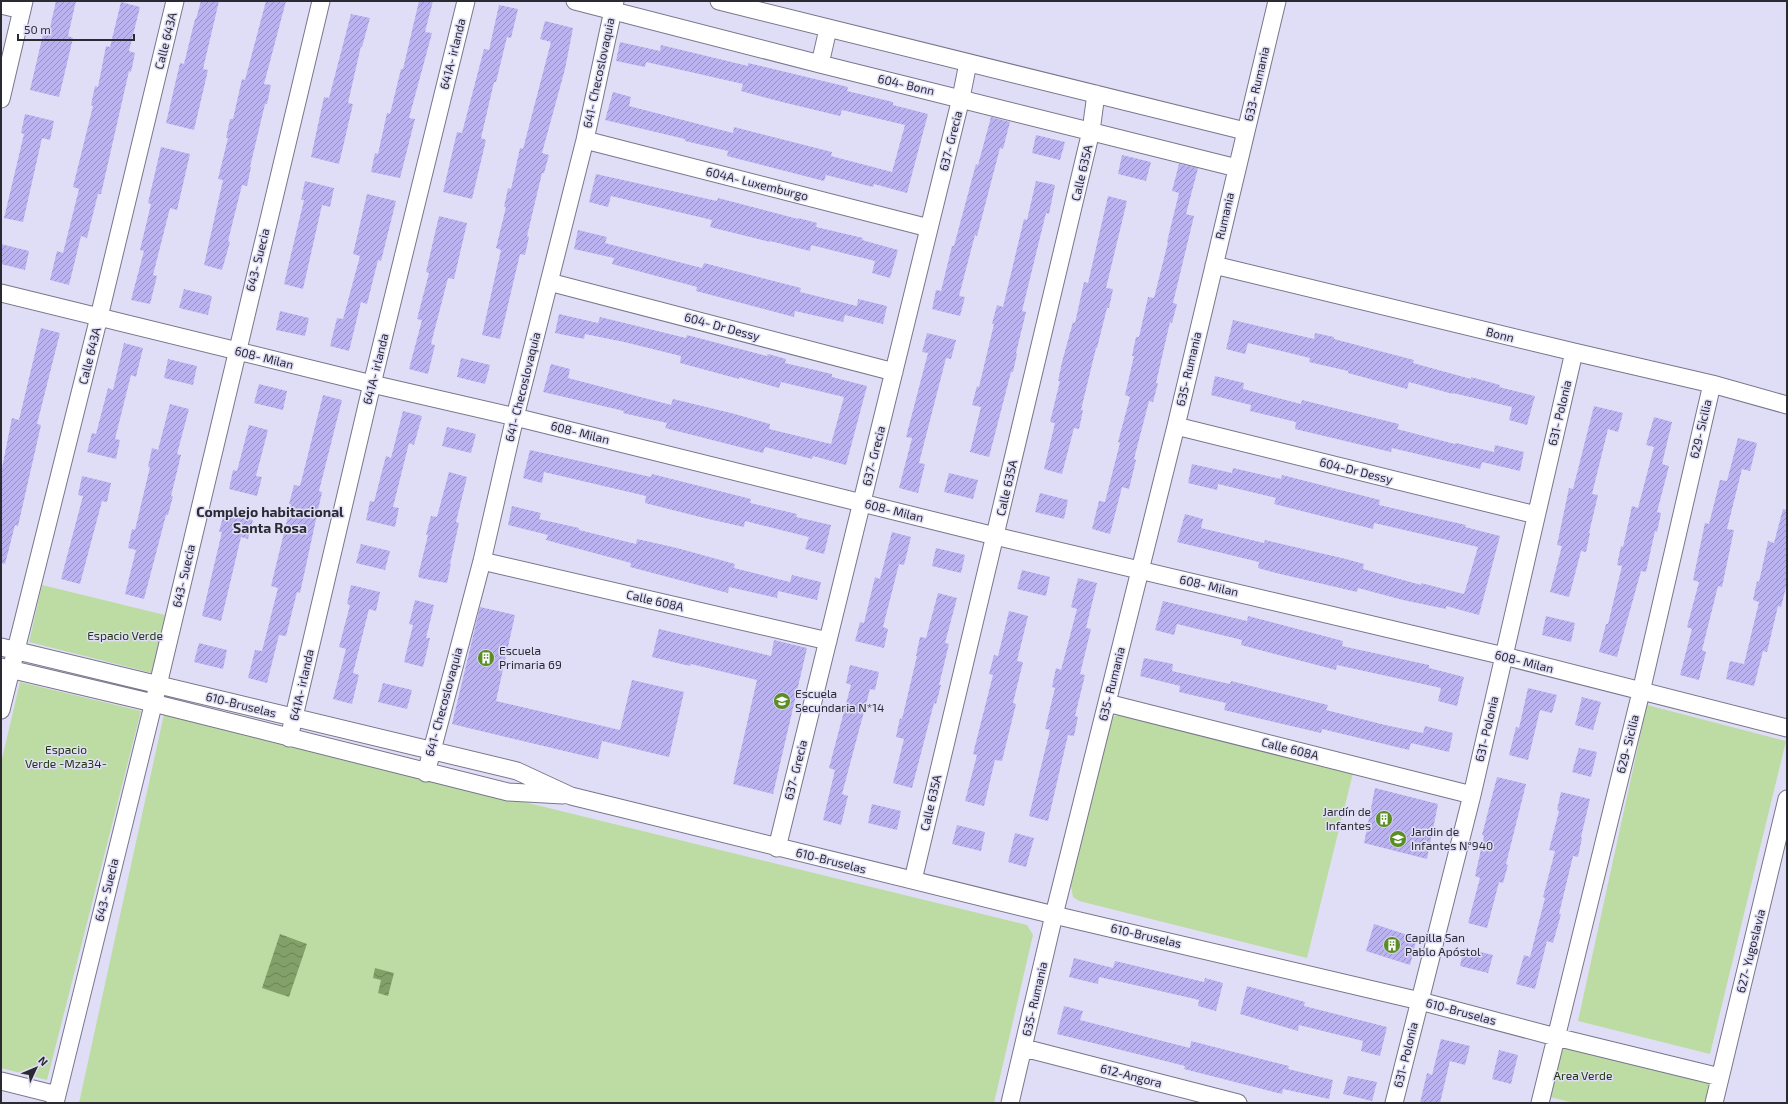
<svg xmlns="http://www.w3.org/2000/svg" width="1788" height="1104" font-family="'Exo 2',sans-serif">
<style>
.green{fill:#bcdca4}
.water{fill:url(#water-waves)}
.building{fill:url(#building-hatch)}
.lines{fill:none;stroke-linecap:round;stroke-linejoin:round}
.minor-casing{stroke:#79768c;stroke-width:19}
.minor{stroke:#fff;stroke-width:17}
.labels{text-anchor:middle;stroke-width:3;stroke-linejoin:round;paint-order:stroke}
.street-label{font-size:12px;fill:#2b2a33;stroke:#e0def6}
.park-label{font-size:12px;fill:#22370e;stroke:#e0def6}
.poi-label{font-size:12px;fill:#2b2a33;stroke:#e0def6;text-anchor:start}
.quarter-label{font-size:14px;font-weight:bold;fill:#2b2a33;stroke:#e0def6}
</style>
<defs>
<pattern id="water-waves" width="16" height="10" patternUnits="userSpaceOnUse"><rect width="16" height="10" fill="#81a168"/><path d="M0 5q4-4 8 0t8 0" fill="none" stroke="#6a8356"/></pattern>
<pattern id="building-hatch" width="6" height="6" patternUnits="userSpaceOnUse"><rect width="6" height="6" fill="#bab3f0"/><path d="M-1 1l2-2M0 6l6-6M5 7l2-2" fill="none" stroke="#9792c3"/></pattern>
</defs>
<rect width="100%" height="100%" fill="#e0def6"/>
<path class="green" d="M42 585 165 615 152 673 29 642Z
M20 682 141 711 47 1080 1 1068V763Z
M1647 705 1786 741 1710 1054 1578 1021Z
M164 714 1027 925 1033 935 994 1103H79Z
M1125 714 1353 773 1307 958 1079 901 1073 897 1071 886 1108 721 1114 716Z
M1564 1045 1713 1080 1708 1103H1575L1550 1097Z"/>
<path class="water" d="M280 934 307 944 289 997 262 988Z
M375 968 394 973 388 996 378 993 381 980 373 978Z"/>
<path class="building" d="M56 1H76L68 36 73 38 59 97 30 90 44 30 49 32Z
M201 1H219L203 69 208 70 194 130 166 123 180 63 184 64 195 19H196Z
M266 1H286L264 84 271 85 267 104H265L250 167H251L247 186 242 185 228 241 230 242 222 270 204 265 223 180 218 179 228 138H226L230 119H233L242 79 245 80Z
M419 1H433L425 32 432 33 409 118 415 119 400 178 371 172 375 153 378 154 387 113 390 114 401 69H403Z
M121 2 140 7 129 51 135 53 131 72 129 71 101 194H98L87 238 81 236 69 285 50 280 57 251 63 253 79 189 73 187 93 106 91 105 95 86 98 87 106 46 110 47Z
M499 5 518 9 511 38 507 37 496 82H494L481 138 486 140 472 199 443 192 457 132 462 133 484 49 489 50Z
M351 14 370 18 362 47 361 46 348 103 353 104 339 164 311 157 324 97 329 98Z
M545 21 573 28 565 69 542 153 549 155 544 173H542L527 236 529 237 525 255 520 254 500 339 482 335 501 250 496 248 506 207H504L508 188 511 189 520 148 523 149 551 42 540 39Z
M620 42 660 51 661 45 748 66V63L848 87 847 91 893 102V105L928 114 907 193 874 184 873 187 826 175 824 181 727 156 728 151 685 141V139L605 120 613 92 631 97 629 106 733 133 734 127 773 137 832 152 831 156 892 172 905 125 842 110 840 116 782 102 741 91 743 84 686 71 646 62 645 67 616 61Z
M25 114 54 121 50 140 42 138 23 222 4 218 24 134 21 133Z
M991 117 1010 122 1003 149 1000 148 977 236 975 235 959 296 965 297 960 316 932 309 936 290 941 291 952 246H954L976 164 978 165Z
M1036 135 1065 142 1060 160 1032 153Z
M161 147 190 154 177 210 170 208 153 275 157 276 150 304 131 300 144 251 140 250 151 204 148 203Z
M1122 155 1151 162 1146 181 1118 174Z
M1179 164 1198 168 1186 214 1194 216 1173 303 1177 304 1172 323 1170 322 1156 383H1158L1153 402 1149 401 1134 459 1136 460 1129 489 1122 487 1110 534 1092 529 1099 501 1105 502 1120 443 1118 442 1130 397 1125 395 1134 356H1132L1136 337H1139L1148 297 1154 298 1168 242H1167L1179 193 1172 191Z
M596 174 717 201 718 198 798 219V218L817 223 816 227 863 238 862 240 898 250 890 278 872 273 875 261 811 245 810 251 770 241V242L710 227 712 220 611 196 608 207 589 202Z
M305 181 334 188 330 207 322 205 303 289 284 284 304 200H301Z
M1036 181 1055 185 1049 214 1046 213 1022 311 1026 312 1016 353 1017 354 1013 372H1011L989 457 970 452 981 407 972 405 977 386 979 387 994 324H992L997 305 1003 307 1024 219 1027 220Z
M367 194 396 201 381 261 378 260 367 304 361 302 349 351 330 346 337 318 343 319 360 256 353 254Z
M1108 196 1127 201 1106 288 1113 289 1109 308H1107L1097 348H1096L1081 410H1083L1079 429 1074 428 1062 474 1044 469 1055 423 1050 422 1060 381H1058L1062 362 1073 322 1075 323 1084 282 1088 283Z
M439 216 467 223 454 279 448 278 431 344 435 345 428 374 409 369 422 320 417 319 429 273 426 272Z
M578 230 607 237 605 243 702 268 704 263 801 288 800 292 857 306 858 299 887 306 883 324 845 315 843 322 795 311 794 317 696 291 697 287 612 264 614 258 574 249Z
M1 244 29 251 25 270 1 264Z
M184 289 212 296 208 315 179 308Z
M280 311 309 318 305 336 276 330Z
M559 314 598 323 600 317 686 338 687 335 767 356 768 354 786 359 785 363 832 374V377L867 386 846 465 813 456 812 459 765 447 763 453 665 428 667 423 623 413 624 411 543 392 551 364 570 369 568 378 671 405 673 399 731 413 770 424 769 429 831 444 844 397 781 382 779 388 739 377V379L680 363 681 356 624 342 585 334 584 339 555 333Z
M1233 320 1314 339 1315 333 1334 337V339L1414 360 1413 363 1471 379V377L1500 385 1499 387 1535 396 1527 425 1509 420 1512 407 1453 393V394L1409 382 1407 389 1348 373V371L1309 362 1310 358 1248 343 1245 354 1226 349Z
M41 328 60 333 37 424 41 425 18 526 15 525 5 564 1 563V473L12 418 19 420Z
M927 333 956 340 951 359 946 358 919 463 925 464 918 493 899 488 912 438 906 437 928 353 922 352Z
M124 343 143 348 136 377 131 375 115 439 120 440 116 459 87 452 92 433 96 434 108 388 113 390Z
M461 358 490 365 485 384 457 377Z
M168 359 197 366 193 385 164 378Z
M1215 376 1244 383 1243 389 1301 404 1302 400 1399 424 1397 429 1455 444 1456 443 1494 452 1495 445 1524 452 1520 471 1482 462 1480 469 1392 448 1391 452 1295 429 1296 422 1250 411 1251 405 1211 395Z
M259 384 287 391 283 410 254 403Z
M323 395 342 400 319 491 322 492 300 593 297 592 286 636 279 635 267 683 248 678 255 650 262 651 278 588 271 586 291 504H289L294 485 300 486Z
M170 404 189 409 177 454 181 455 171 496H173L168 515H166L144 599 125 594 136 550 128 548 132 529 135 530 150 467H148L152 448 158 450Z
M1594 406 1623 413 1618 432 1608 429 1592 494 1598 495 1589 533H1590L1586 552 1581 551 1569 597 1550 592 1562 546 1557 545 1569 488 1573 489Z
M403 411 422 416 414 445 409 443 393 507 399 508 395 527 366 520 370 501 374 502 386 456 391 458Z
M1654 417 1672 422 1662 464 1669 466 1657 512 1661 513 1657 532 1655 531 1646 572 1641 571 1617 657 1599 652 1606 624H1608L1622 566 1617 565 1621 546 1623 547 1632 506 1638 508 1654 447 1646 445Z
M249 425 268 430 256 476 262 477 257 496 229 489 233 470 237 471Z
M447 427 476 434 471 453 442 446Z
M1738 438 1757 443 1750 471 1742 469 1727 529 1734 530 1722 587 1718 586 1702 650 1706 652 1699 680 1680 675 1692 629 1687 627 1699 582 1693 580 1705 523 1709 524 1720 480 1727 481Z
M530 450 651 477 652 474 751 499 750 503 797 514 796 517 831 525 824 554 805 549 809 537 745 521 744 527 704 518 645 503 646 496 544 472 542 483 523 478Z
M1192 464 1232 473 1233 468 1281 479 1282 475 1380 500 1379 505 1466 525 1465 527 1500 536 1479 615 1446 606V609L1403 600 1358 588 1357 592 1276 573 1258 568 1259 562 1177 542 1185 514 1203 519 1201 528 1264 543 1265 540 1346 559 1364 564 1363 569 1421 585V583L1464 594 1478 547 1374 523 1373 529 1274 504 1276 498 1218 484 1217 490 1188 483Z
M449 472 467 477 456 522 459 523 450 564H451L447 583 420 578 418 576 428 535H426L431 516 437 517Z
M949 473 978 480 973 499 944 492Z
M82 476 111 483 107 502 102 501 80 584 61 579 83 496 78 495Z
M1040 493 1068 500 1064 519 1035 512Z
M512 506 541 513 539 519 579 528V530L636 544 637 539 677 548 735 564 734 568 790 582 792 575 821 582 817 600 778 591 777 598 729 587 728 593 630 567 631 563 546 540 548 535 508 525Z
M1783 509 1787 510V583L1781 607 1778 606 1767 652 1763 651 1754 686 1726 679 1730 661 1744 664 1759 602 1753 600 1757 581 1759 582 1768 541 1774 543Z
M224 513 253 520 248 539 241 537 221 621 202 616 222 532H219Z
M892 532 911 537 904 565 899 564 883 627 888 629 884 648 855 641 860 622 864 623 875 577 880 579Z
M361 544 390 551 385 570 356 563Z
M936 548 965 555 961 573 932 566Z
M1022 570 1050 577 1046 596 1017 589Z
M1078 578 1097 583 1086 628 1091 629 1080 674 1085 675 1075 716 1078 717 1074 736 1068 735 1048 821 1029 816 1050 730 1045 729 1055 688 1052 687 1056 668 1061 670 1077 609 1071 607Z
M351 585 380 592 376 611 369 609 353 673 359 675 352 704 333 699 346 649 339 647 350 605 347 604Z
M938 593 957 598 945 643 949 644 939 685H941L936 704 934 703 912 788 893 783 904 739 896 737 900 718 902 719 917 656H916L920 637 926 638Z
M415 600 434 605 426 638H430L423 667 404 662 413 625 409 624Z
M1163 601 1247 621 1248 616 1343 641 1342 646 1429 665V668L1464 677 1457 706 1438 701 1441 688 1337 665 1336 670 1241 645 1242 640 1177 624 1174 635 1155 630Z
M480 607 515 615 496 701 620 730 632 680 684 692 669 757 602 741 598 759 452 724Z
M1009 611 1028 616 1017 661 1023 662 1013 703 1016 704 1002 761 995 760 984 806 965 801 977 755 973 754 993 675 989 674 994 655 998 656Z
M1546 616 1575 623 1571 642 1542 635Z
M659 629 771 656 774 640 807 648 773 794 733 784 757 680 691 664 690 666 652 657Z
M199 643 227 650 223 669 194 662Z
M1144 658 1173 664 1172 671 1230 684 1231 681 1328 705 1326 710 1385 725 1423 733 1425 726 1453 733 1449 752 1411 743 1409 750 1322 729 1321 733 1224 710 1226 703 1179 692 1180 686 1140 676Z
M850 665 879 672 875 690 870 689 842 794 848 796 841 825 823 820 835 770 829 768 851 685 846 683Z
M383 683 412 690 407 709 378 702Z
M1528 688 1557 695 1552 713 1540 710 1528 760 1509 755 1516 727 1519 728Z
M1582 697 1601 702 1593 730 1575 725Z
M1579 748 1597 752 1591 777 1572 772Z
M1497 777 1526 784 1506 864 1508 865 1503 883 1499 882 1487 928 1468 923 1480 878 1475 876 1484 836 1482 835Z
M1375 788 1438 804 1427 859 1364 843Z
M1561 792 1590 799 1581 837 1582 838 1578 857 1573 856 1559 914H1561L1553 943 1547 941 1535 989 1516 984 1524 955 1530 957 1545 898 1543 897 1555 851 1549 850 1559 811 1557 810Z
M872 804 901 811 897 830 868 823Z
M957 825 985 832 981 851 952 844Z
M1015 833 1034 838 1026 867 1008 862Z
M1374 924 1417 938 1410 965 1366 951Z
M1464 948 1493 955 1488 973 1460 966Z
M1074 958 1113 968 1115 961 1204 982 1205 978 1223 983 1216 1011 1198 1006 1199 1000 1139 986 1099 977 1098 984 1069 977Z
M1247 986 1305 1002 1304 1006 1387 1027 1380 1056 1361 1051 1363 1041 1299 1025 1298 1031 1240 1014Z
M1064 1006 1083 1011 1080 1020 1190 1048 1191 1041 1289 1066 1288 1069 1333 1080 1329 1099 1283 1089 1282 1094 1184 1069 1185 1066 1057 1034Z
M1441 1039 1470 1046 1465 1065 1450 1061 1440 1103H1420L1427 1073 1432 1075Z
M1499 1050 1518 1055 1511 1084 1492 1079Z
M1348 1076 1377 1082 1372 1101 1343 1094Z"/>
<g class="lines">
<g class="minor-casing">
<path id="minor" d="M575 1 820 64 1237 168
M719 1 1245 131
M1 5 22 10
M820 64 828 29
M1 99 24 1
M585 140 929 228
M1214 265 1574 352 1712 384 1787 405
M549 282 894 372
M1 293 372 384 515 417 995 536 1504 656 1787 728
M1176 426 1536 515
M482 561 828 641
M1 647 517 771 571 796 1054 915 1420 1001 1556 1037 1720 1077
M1 667 153 703 508 792 563 795
M1107 703 1472 795
M1 710 99 317 175 1
M289 738 372 384 466 1
M426 773 482 561 515 417 585 140 615 1
M777 848 961 98 968 63
M913 880 1091 131 1096 94
M1024 1048 1238 1103
M1 1081 57 1095
M55 1103 158 685 321 1
M1010 1103 1054 915 1176 426 1277 1
M1394 1103 1472 795 1574 352
M1540 1103 1641 692 1712 384
M1714 1103 1787 799"/>
</g>
<use href="#minor" class="minor"/>
</g>
<defs>
<g id="building-disc" transform="scale(0.9)"><circle r="9.5" fill="#5a8d24" stroke="#e0def6"/><path d="M-4-6H4V6H1V3H-1V6H-4ZM-2.5-4.3h1.7v1.8h-1.7ZM.8-4.3h1.7v1.8H.8ZM-2.5-1h1.7V.8h-1.7ZM.8-1h1.7V.8H.8Z" fill="#fff"/></g>
<g id="school-disc" transform="scale(0.9)"><circle r="9.5" fill="#5a8d24" stroke="#e0def6"/><path d="M0-5L7-2L0 1L-7-2ZM-4 1L0 2.5L4 1V4Q0 6-4 4Z" fill="#fff"/></g>
</defs>
<g fill-rule="evenodd">
<use href="#building-disc" x="486" y="658"/>
<use href="#school-disc" x="782" y="701"/>
<use href="#building-disc" x="1384" y="819"/>
<use href="#school-disc" x="1398" y="839"/>
<use href="#building-disc" x="1392" y="945"/>
</g>
<g class="labels">
<g class="street-label">
<text transform="translate(166 41) rotate(-76)" y="4">Calle 643A</text>
<text transform="translate(453 54) rotate(-76)" y="4">641A- irlanda</text>
<text transform="translate(599 73) rotate(-78)" y="4">641- Checoslovaquia</text>
<text transform="translate(1257 84) rotate(-77)" y="4">633- Rumania</text>
<text transform="translate(906 85) rotate(13)" y="4">604- Bonn</text>
<text transform="translate(951 141) rotate(-76)" y="4">637- Grecia</text>
<text transform="translate(1082 173) rotate(-77)" y="4">Calle 635A</text>
<text transform="translate(757 184) rotate(14)" y="4">604A- Luxemburgo</text>
<text transform="translate(1225 216) rotate(-77)" y="4">Rumania</text>
<text transform="translate(258 260) rotate(-76)" y="4">643- Suecia</text>
<text transform="translate(722 327) rotate(15)" y="4">604- Dr Dessy</text>
<text transform="translate(1500 335) rotate(14)" y="4">Bonn</text>
<text transform="translate(90 356) rotate(-76)" y="4">Calle 643A</text>
<text transform="translate(264 358) rotate(14)" y="4">608- Milan</text>
<text transform="translate(376 369) rotate(-76)" y="4">641A- irlanda</text>
<text transform="translate(1189 369) rotate(-77)" y="4">635- Rumania</text>
<text transform="translate(523 387) rotate(-76)" y="4">641- Checoslovaquia</text>
<text transform="translate(1560 413) rotate(-77)" y="4">631- Polonia</text>
<text transform="translate(1701 429) rotate(-77)" y="4">629- Sicilia</text>
<text transform="translate(580 433) rotate(14)" y="4">608- Milan</text>
<text transform="translate(874 456) rotate(-76)" y="4">637- Grecia</text>
<text transform="translate(1356 471) rotate(14)" y="4">604-Dr Dessy</text>
<text transform="translate(1007 488) rotate(-77)" y="4">Calle 635A</text>
<text transform="translate(894 511) rotate(14)" y="4">608- Milan</text>
<text transform="translate(184 576) rotate(-77)" y="4">643- Suecia</text>
<text transform="translate(1209 586) rotate(13)" y="4">608- Milan</text>
<text transform="translate(655 601) rotate(13)" y="4">Calle 608A</text>
<text transform="translate(1524 662) rotate(14)" y="4">608- Milan</text>
<text transform="translate(1112 684) rotate(-76)" y="4">635- Rumania</text>
<text transform="translate(302 685) rotate(-77)" y="4">641A- irlanda</text>
<text transform="translate(444 702) rotate(-75)" y="4">641- Checoslovaquia</text>
<text transform="translate(241 705) rotate(14)" y="4">610-Bruselas</text>
<text transform="translate(1487 729) rotate(-77)" y="4">631- Polonia</text>
<text transform="translate(1628 744) rotate(-76)" y="4">629- Sicilia</text>
<text transform="translate(1290 749) rotate(14)" y="4">Calle 608A</text>
<text transform="translate(796 770) rotate(-76)" y="4">637- Grecia</text>
<text transform="translate(931 803) rotate(-77)" y="4">Calle 635A</text>
<text transform="translate(831 861) rotate(14)" y="4">610-Bruselas</text>
<text transform="translate(107 890) rotate(-76)" y="4">643- Suecia</text>
<text transform="translate(1146 936) rotate(13)" y="4">610-Bruselas</text>
<text transform="translate(1751 951) rotate(-76)" y="4">627- Yugoslavia</text>
<text transform="translate(1035 999) rotate(-77)" y="4">635- Rumania</text>
<text transform="translate(1461 1012) rotate(15)" y="4">610-Bruselas</text>
<text transform="translate(1406 1055) rotate(-76)" y="4">631- Polonia</text>
<text transform="translate(1131 1076) rotate(14)" y="4">612-Angora</text>
</g>
<g class="park-label">
<text x="125" y="640">Espacio Verde</text>
<text x="66" y="754">Espacio<tspan x="66" dy="14">Verde -Mza34-</tspan></text>
<text x="1583" y="1080">Area Verde</text>
</g>
<g class="poi-label">
<text x="499" y="655">Escuela<tspan x="499" dy="14">Primaria 69</tspan></text>
<text x="795" y="698">Escuela<tspan x="795" dy="14">Secundaria N*14</tspan></text>
<text x="1371" y="816" text-anchor="end">Jardín de<tspan x="1371" dy="14">Infantes</tspan></text>
<text x="1411" y="836">Jardin de<tspan x="1411" dy="14">Infantes N°940</tspan></text>
<text x="1405" y="942">Capilla San<tspan x="1405" dy="14">Pablo Apóstol</tspan></text>
</g>
<g class="quarter-label">
<text x="270" y="517">Complejo habitacional<tspan x="270" dy="16">Santa Rosa</tspan></text>
</g>
</g>
<rect width="1788" height="1104" fill="none" stroke="#2b2a33" stroke-width="4"/>
<g transform="translate(36 1068) rotate(46)" stroke="#e0def6" stroke-width="3" paint-order="stroke">
<path d="M0-3L7 15L0 10L-7 15Z" fill="#2b2a33"/>
<text y="-6" font-size="11" font-weight="bold" text-anchor="middle" fill="#2b2a33">N</text>
</g>
<path d="M18 34v6h116v-6" fill="none" stroke="#2b2a33" stroke-width="2"/>
<text x="24" y="34" font-size="12" fill="#2b2a33" stroke="#e0def6" stroke-width="3" paint-order="stroke">50 m</text>
</svg>
